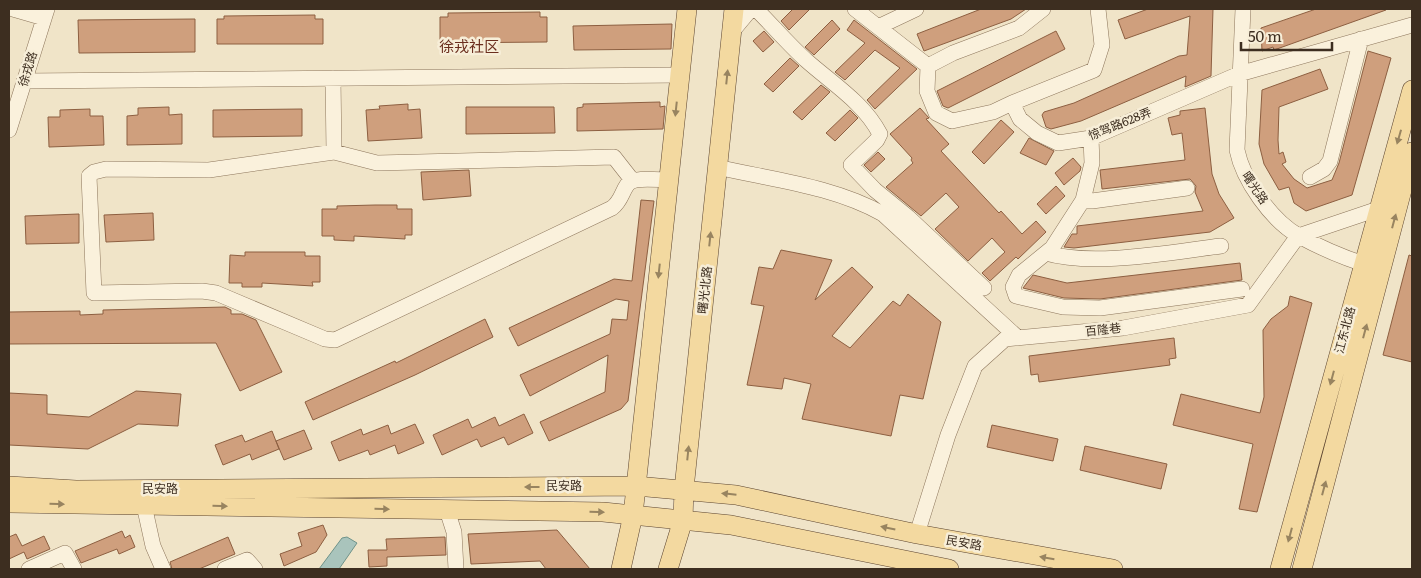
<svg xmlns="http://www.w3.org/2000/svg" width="1421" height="578" font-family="Literata,'Noto Sans SC',serif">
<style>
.water{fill:#a9c4bc;stroke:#6f938a}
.building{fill:#cf9f7d;stroke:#8d5f41}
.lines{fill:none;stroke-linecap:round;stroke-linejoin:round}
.minor-casing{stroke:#8d765c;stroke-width:16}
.major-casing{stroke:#5b4430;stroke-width:20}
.minor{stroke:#faf1dc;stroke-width:15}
.major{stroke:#f3d9a0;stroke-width:19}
.oneway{fill:#988460}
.labels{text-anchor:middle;stroke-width:5;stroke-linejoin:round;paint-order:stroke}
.street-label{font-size:12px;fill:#3d2e20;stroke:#f7eed8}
.quarter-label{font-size:15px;fill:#6b2e1e;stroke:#f7eed8}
</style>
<rect width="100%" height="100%" fill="#f0e4c8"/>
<path class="water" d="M347 537 357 543 339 569H319L342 538Z"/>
<path class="building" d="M793 9H810L789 30 781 21Z
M981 9H1026L1011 19 924 51 917 34Z
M1148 9H1213L1211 76 1185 87 1186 76 1081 121 1051 129 1046 127 1042 115 1044 112 1074 103 1179 56 1187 55 1190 16 1125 39 1118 20Z
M1316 9H1386V10L1274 50 1273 47 1262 51 1261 28Z
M540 12V17H547V42L440 43V17H448V13Z
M315 15V19H323V44H217V19H224V16Z
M195 19V52L79 53 78 20Z
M832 20 840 29 814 55 805 47Z
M854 20 917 69 875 109 867 100 900 68 875 50 845 80 835 72 865 43 847 30Z
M672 24 671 49 574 50 573 26Z
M764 31 774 42 763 52 753 41Z
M1056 31 1065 49 948 108 943 106 937 91Z
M1368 51 1391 58 1352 195 1306 211 1294 203 1289 187 1279 190 1264 164 1259 144 1262 90 1320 69 1328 89 1279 107 1278 140 1279 154 1283 152 1286 162 1282 164 1294 179 1307 188 1332 180 1339 163Z
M790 58 799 66 773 92 764 84Z
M821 85 830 92 802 120 793 112Z
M660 102V107L665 106 663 129 577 131V108L583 107V104Z
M408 104V110L420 109 422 138 368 141 366 110 380 109 379 106Z
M169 107V115L182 114V144L127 145V116L138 115V108Z
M466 107H554L555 133 466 134Z
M920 108 929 118 926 119 949 144 941 151 999 213 1001 211 1022 234 1036 221 1046 232 1018 259 1016 257 990 281 982 273 1005 252 992 238 968 261 935 229 959 207 946 193 921 216 886 187 913 163 911 160 912 158 890 134Z
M1205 108 1212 174 1219 194 1234 218 1210 232 1074 248 1064 247 1072 234H1077V226L1203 211 1195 192 1196 186 1190 179 1102 189 1100 170 1185 160 1182 133 1172 135 1168 118 1180 115V111Z
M90 109V116H103L104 145 49 147 48 117H60V110Z
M302 109V136L213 137V110Z
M850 110 858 118 835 141 826 133Z
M1001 120 1014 132 984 164 972 152Z
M1029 138 1054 151 1046 165 1020 153Z
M878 152 885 159 871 172 864 165Z
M1073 158 1081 167 1080 171 1064 185 1055 173Z
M469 170 471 196 423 200 421 172Z
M1056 186 1065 196 1046 214 1037 204Z
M641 200 654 201 628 401 621 409 549 441 540 422 605 392 608 355 530 396 520 375 610 334 612 319 627 320 629 301 616 299 518 346 509 328 614 279 632 281Z
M375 205H397V209H412V235H405V239L354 236V241L334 240V236H322V209H337V206Z
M153 213 154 240 106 242 104 215Z
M79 214V243L26 244 25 216Z
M781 250 832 260 815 300 852 267 873 287 832 336 850 348 893 301 900 306 908 294 941 322 923 399 900 395 891 436 802 419 811 384 784 378 782 389 747 385 764 306 751 304 759 267 773 269Z
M245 252H305V256H320V282H312L313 286 262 283V287H242V283H229L230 255 245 256Z
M1409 255 1412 256V362L1383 355Z
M1240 263 1242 280 1100 299 1064 298 1023 288 1033 275 1067 283Z
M1290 296 1312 303 1257 512 1239 509 1253 444 1173 425 1181 394 1260 413 1264 397 1263 330 1271 319 1288 306Z
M225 307 231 310V314H242L256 320 282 372 240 391 216 343 9 344V312L80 311V315L103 314V310Z
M485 319 493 337 415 375 313 420 305 402 395 361 396 363Z
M1174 338 1176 358 1169 359 1170 365 1039 382 1038 374 1031 375 1029 356Z
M136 391 181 394 178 426 138 424 88 449 9 445V393L47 395V414L89 417Z
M524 414 533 433 508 445 504 437 481 447 477 439 442 455 433 435 468 419 472 428 495 417 499 426Z
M415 424 424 443 398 454 395 445 370 455 368 450 339 461 331 442 361 429 363 435 388 425 391 434Z
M992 425 1058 439 1053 461 987 447Z
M304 430 312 449 284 460 276 441Z
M272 431 279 449 252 460 250 454 223 465 215 445 242 435 245 442Z
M1085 446 1167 464 1161 489 1080 470Z
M323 525 327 535 316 552 284 566 280 554 302 546 298 533Z
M557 530 590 569H546L540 561 471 564 468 534Z
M122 531 125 538 130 535 135 547 119 554 117 549 81 563 75 551Z
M16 534 22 546 44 536 50 549 27 559 24 552 9 559V537Z
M228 537 235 554 199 569H172L170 562Z
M445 537 446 555 387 557V566L369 567 368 550H387L386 539Z"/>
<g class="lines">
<g class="minor-casing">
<path id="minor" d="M13 9 44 18
M756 9C773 26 789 45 807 61 833 84 864 103 880 134L877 140 851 165 875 190 908 217 984 288
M855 9 928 66 927 91 936 113 952 121 993 112 1012 103
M1098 9 1102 45 1094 70 1012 103 1020 119 1037 133 1058 143 1091 138 1239 74 1412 25
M1243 9 1237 150C1243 180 1271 220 1299 236 1321 248 1349 260 1374 267
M878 27 916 9
M731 33 751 9
M928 66 953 53 1019 28 1043 9
M333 78 334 152
M24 81 680 75
M9 130 47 9
M1091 138 1092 163 1083 200 1052 248 1019 275 1013 287 1016 296 1063 307 1100 308 1242 289
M717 167C773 180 833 186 883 214L1018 338
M1310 177 1324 169 1330 161 1361 39
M632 180 614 157 377 163 334 152 209 170 106 169 94 172 89 176 94 293 202 291 216 293 325 339 335 340 612 208C621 201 621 194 627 185 633 176 658 180 669 180
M1083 200 1092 201 1187 188
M1046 253C1093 267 1171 252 1221 246
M144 505 153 546 163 569
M447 510 454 532 456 569
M917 534 948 435 975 366 1005 339 1123 328 1248 305 1298 236 1378 209
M29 569 65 553 74 569
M225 569 247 560 255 569"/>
</g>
<g class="major-casing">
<path id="major" d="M9 486 76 490 636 486 736 495 917 534 1113 569
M9 503 603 512 731 525 949 569
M621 569 633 515 687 9
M668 569 683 520 684 489 734 9
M1280 569 1412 90
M1302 569 1412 152"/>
</g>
<use href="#minor" class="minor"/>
<use href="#major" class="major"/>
</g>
<defs><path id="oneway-solid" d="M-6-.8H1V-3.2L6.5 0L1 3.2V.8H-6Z" transform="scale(1.25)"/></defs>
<g class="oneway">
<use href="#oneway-solid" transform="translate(727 77) rotate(-84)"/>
<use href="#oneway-solid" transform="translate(676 109) rotate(96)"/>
<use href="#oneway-solid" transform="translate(1399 137) rotate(106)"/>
<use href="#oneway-solid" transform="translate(1394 221) rotate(-75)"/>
<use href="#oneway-solid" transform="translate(710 239) rotate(-84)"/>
<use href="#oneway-solid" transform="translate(659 271) rotate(96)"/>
<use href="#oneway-solid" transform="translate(1365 331) rotate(-75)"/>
<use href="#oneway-solid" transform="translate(1332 378) rotate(105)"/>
<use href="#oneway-solid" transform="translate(688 453) rotate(-84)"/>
<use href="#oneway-solid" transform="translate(532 487) rotate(180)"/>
<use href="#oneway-solid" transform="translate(1324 488) rotate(-75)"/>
<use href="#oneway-solid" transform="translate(729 494) rotate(-174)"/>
<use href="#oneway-solid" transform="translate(57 504) rotate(1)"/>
<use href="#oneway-solid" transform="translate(220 506) rotate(1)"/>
<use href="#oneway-solid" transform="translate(382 509) rotate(1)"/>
<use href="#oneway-solid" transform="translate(597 512) rotate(2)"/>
<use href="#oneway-solid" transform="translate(888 528) rotate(-168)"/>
<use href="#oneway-solid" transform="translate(1290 535) rotate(105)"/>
<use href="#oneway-solid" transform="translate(1047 558) rotate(-170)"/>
</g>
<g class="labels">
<g class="street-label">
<text transform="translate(28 69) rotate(-73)" y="4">徐戎路</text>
<text transform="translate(1120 124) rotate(-22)" y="4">惊驾路628弄</text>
<text transform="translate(1255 188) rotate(56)" y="4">曙光路</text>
<text transform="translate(705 290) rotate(-84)" y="4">曙光北路</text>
<text transform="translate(1103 330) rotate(-6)" y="4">百隆巷</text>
<text transform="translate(1345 330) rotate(-75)" y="4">江东北路</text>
<text x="564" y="490">民安路</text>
<text x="160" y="493">民安路</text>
<text transform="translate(964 543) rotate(10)" y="4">民安路</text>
</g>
<g class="quarter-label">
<text x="469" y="52">徐戎社区</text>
</g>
</g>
<rect width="1421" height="578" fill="none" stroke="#3d2e20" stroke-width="20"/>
<path d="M1241 42v8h91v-8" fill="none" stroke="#3d2e20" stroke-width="2.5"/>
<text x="1248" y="42" font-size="15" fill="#3d2e20" stroke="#f7eed8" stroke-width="4" paint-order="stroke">50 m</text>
</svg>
